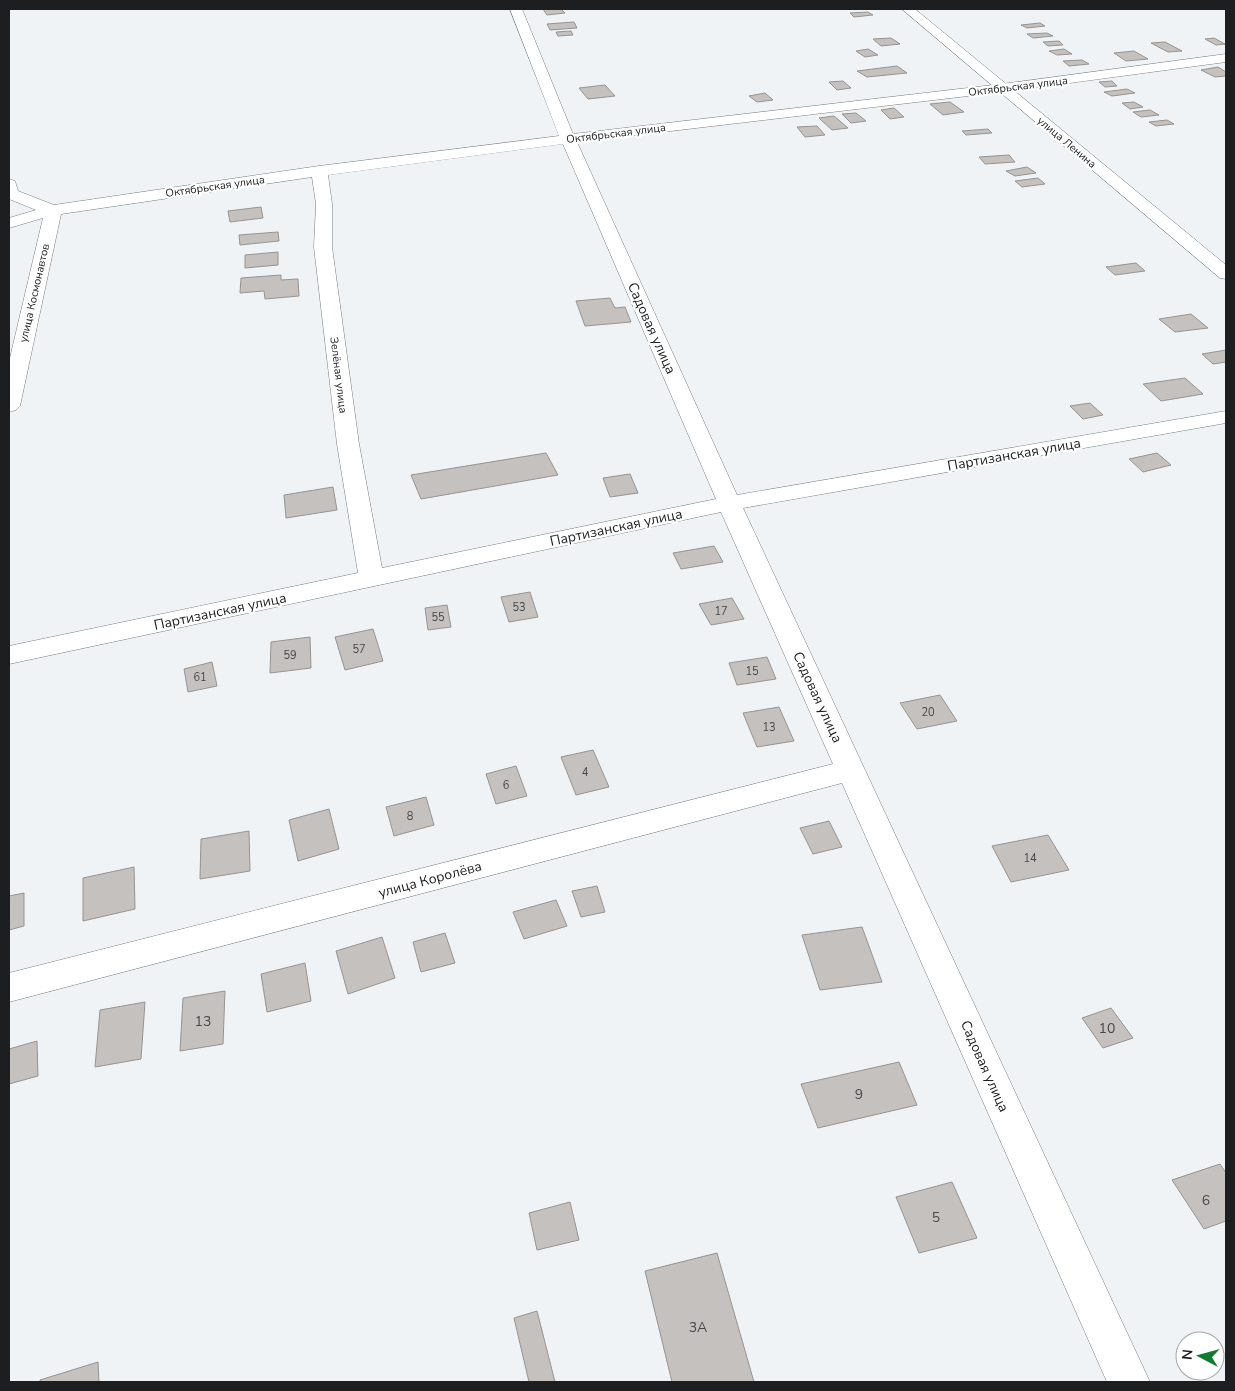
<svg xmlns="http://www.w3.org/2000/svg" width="1235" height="1391" font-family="'Nunito Sans',sans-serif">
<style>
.building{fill:#c5c1be;stroke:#979390}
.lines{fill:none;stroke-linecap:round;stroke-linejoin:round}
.minor-casing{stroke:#797c7f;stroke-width:1}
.tertiary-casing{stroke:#797c7f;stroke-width:1}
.minor{fill:#fff;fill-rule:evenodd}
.tertiary{fill:#fff;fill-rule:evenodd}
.labels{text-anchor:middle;stroke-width:4.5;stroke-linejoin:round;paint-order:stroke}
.far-street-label{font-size:11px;fill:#1d1e20;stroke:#fff}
.number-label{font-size:11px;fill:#474748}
.street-label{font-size:14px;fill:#1d1e20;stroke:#fff}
.near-number-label{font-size:14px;fill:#474748}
</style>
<rect width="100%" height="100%" fill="#eff3f6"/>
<path class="building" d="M543 9H561L565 13 547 15Z
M868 12 873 15 854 17 850 13Z
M574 22 577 28 550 30 547 24Z
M1040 23 1045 26 1027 28 1021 25Z
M571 31 573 35 558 36 556 32Z
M1047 33 1053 36 1033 38 1027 34Z
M891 38 900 44 881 46 873 39Z
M1214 38 1225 44 1216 45 1205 39Z
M1059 41 1063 45 1048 46 1043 42Z
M1165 42 1182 51 1168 52 1151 43Z
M868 49 878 55 865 57 856 51Z
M1064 49 1072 54 1057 55 1049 51Z
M1134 51 1148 59 1126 61 1114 53Z
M1082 60 1089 64 1069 66 1063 61Z
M897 66 907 73 867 77 857 71Z
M1218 67 1226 72V76L1215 77 1201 70Z
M843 81 851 88 837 90 829 82Z
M1112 81 1117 86 1105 87 1099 82Z
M605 85 615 96 588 99 579 88Z
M1127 89 1135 93 1112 96 1104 92Z
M765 93 773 100 757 102 749 96Z
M950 102 964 112 943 115 930 104Z
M1134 102 1143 107 1130 109 1122 103Z
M894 108 904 117 890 119 881 110Z
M1150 110 1159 115 1141 117 1133 112Z
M856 113 866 121 851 123 842 114Z
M834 116 848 128 832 130 819 118Z
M1167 120 1174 124 1156 126 1149 122Z
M817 126 825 135 805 137 797 127Z
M988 129 992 133 966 135 962 131Z
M1009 155 1015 162 985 164 979 157Z
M1027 167 1036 173 1015 176 1006 171Z
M1038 178 1045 184 1022 187 1015 181Z
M261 207 263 218 230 222 228 211Z
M278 232 279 241 240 245 239 235Z
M278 252V265L245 268V255Z
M1136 263 1145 271 1115 275 1106 267Z
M281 275V280L298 279 299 296 265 299 264 291 240 293 241 278Z
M610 298 615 308 625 307 631 322 585 326 576 301Z
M1191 314 1208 328 1175 332 1159 319Z
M1226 350V362L1213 364 1202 354Z
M1185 378 1203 394 1161 401 1143 384Z
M1090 403 1103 415 1083 419 1070 406Z
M546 453 558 475 421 499 411 475Z
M1157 453 1171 465 1143 472 1129 459Z
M630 474 638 493 610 497 603 478Z
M333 487 337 510 286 518 284 495Z
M714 546 723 562 681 569 673 553Z
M530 592 538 617 509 622 501 597Z
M732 598 744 619 711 625 699 604Z
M447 605 451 627 428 630 425 608Z
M373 629 383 661 345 670 335 637Z
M310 637 311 668 270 673 271 642Z
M767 657 776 679 737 685 729 663Z
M212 662 217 686 188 692 184 669Z
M940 695 957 721 917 729 900 703Z
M779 707 794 741 757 747 743 713Z
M593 750 609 787 576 795 561 757Z
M516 766 527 796 496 804 486 774Z
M426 797 434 825 394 836 386 807Z
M329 809 339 849 298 861 289 820Z
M829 821 842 847 813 854 800 828Z
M249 831 250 871 200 879 201 839Z
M1048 835 1069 870 1011 882 992 846Z
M134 867 135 909 83 921V878Z
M597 886 605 912 581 917 572 891Z
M24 893V926L9 930V896Z
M556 900 567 926 524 939 513 912Z
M862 927 882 982 820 990 802 935Z
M445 933 455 963 421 972 413 942Z
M382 937 395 978 348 994 336 951Z
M305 963 311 1001 267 1012 261 974Z
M225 991 223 1044 180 1051 183 998Z
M145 1002 141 1059 95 1067 100 1010Z
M1111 1008 1133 1038 1103 1048 1082 1018Z
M37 1041 38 1076 9 1084V1049Z
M899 1062 917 1105 818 1128 801 1084Z
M1220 1164 1226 1173V1221L1204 1229 1172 1180Z
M952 1182 977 1238 919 1253 896 1197Z
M570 1202 579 1240 537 1250 529 1213Z
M717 1253 754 1382H672L645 1271Z
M537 1311 555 1382H529L514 1318Z
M98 1362 99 1382H40V1380Z"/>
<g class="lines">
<g class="minor-casing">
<path id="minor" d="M510 9H522L573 134 1002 84 1226 54V62L1002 92 577 142 737 495 1226 411V423L743 508 1150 1382H1107L842 783 9 1002V973L833 764 721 512 9 664V646L358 573 337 444 314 247 316 204 312 177 61 214 20 406 16 410 9 412V362L43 218 9 228V218L36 210 9 199V179L15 181 18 191 54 205 319 166 559 136ZM563 144 716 499 382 568 359 444 332 247V204L328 175Z"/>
</g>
<g class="tertiary-casing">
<path id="tertiary" d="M902 9H915L1226 265V279L1220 278Z"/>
</g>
<use href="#minor" class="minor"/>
<use href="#tertiary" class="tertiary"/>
</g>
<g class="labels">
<g class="far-street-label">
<text transform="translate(1018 86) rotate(-7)" y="4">Октябрьская улица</text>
<text transform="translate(616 133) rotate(-7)" y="4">Октябрьская улица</text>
<text transform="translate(1067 142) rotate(40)" y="4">улица Ленина</text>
<text transform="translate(215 186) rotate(-8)" y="4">Октябрьская улица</text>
<text transform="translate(34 293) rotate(-77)" y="4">улица Космонавтов</text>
<text transform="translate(339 375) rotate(83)" y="4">Зелёная улица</text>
</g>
<g class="number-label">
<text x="519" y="611">53</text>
<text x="721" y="615">17</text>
<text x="438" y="621">55</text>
<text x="359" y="653">57</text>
<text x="290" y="659">59</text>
<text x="752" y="675">15</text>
<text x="200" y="681">61</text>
<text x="928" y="716">20</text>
<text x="769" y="731">13</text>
<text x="585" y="776">4</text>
<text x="506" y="789">6</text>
<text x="410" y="820">8</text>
<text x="1030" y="862">14</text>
</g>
<g class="street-label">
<text transform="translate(652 328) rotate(66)" y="5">Садовая улица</text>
<text transform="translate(1014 454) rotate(-10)" y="5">Партизанская улица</text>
<text transform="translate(616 527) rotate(-12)" y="5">Партизанская улица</text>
<text transform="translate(220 611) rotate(-12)" y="5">Партизанская улица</text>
<text transform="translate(818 697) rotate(65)" y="5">Садовая улица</text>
<text transform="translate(430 879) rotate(-15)" y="5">улица Королёва</text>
<text transform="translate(985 1066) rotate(66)" y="5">Садовая улица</text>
</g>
<g class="near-number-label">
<text x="203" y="1026">13</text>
<text x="1107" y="1033">10</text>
<text x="859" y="1099">9</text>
<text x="1206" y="1205">6</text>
<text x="936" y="1222">5</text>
<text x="698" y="1332">3А</text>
</g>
</g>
<rect width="1235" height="1391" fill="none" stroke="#1d1e20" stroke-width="20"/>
<g transform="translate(1200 1356) rotate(276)"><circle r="24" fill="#ffffff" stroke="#a5a5a6"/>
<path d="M0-4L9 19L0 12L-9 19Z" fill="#107c31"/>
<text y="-8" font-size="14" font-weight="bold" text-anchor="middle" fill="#1d1e20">N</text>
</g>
</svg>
